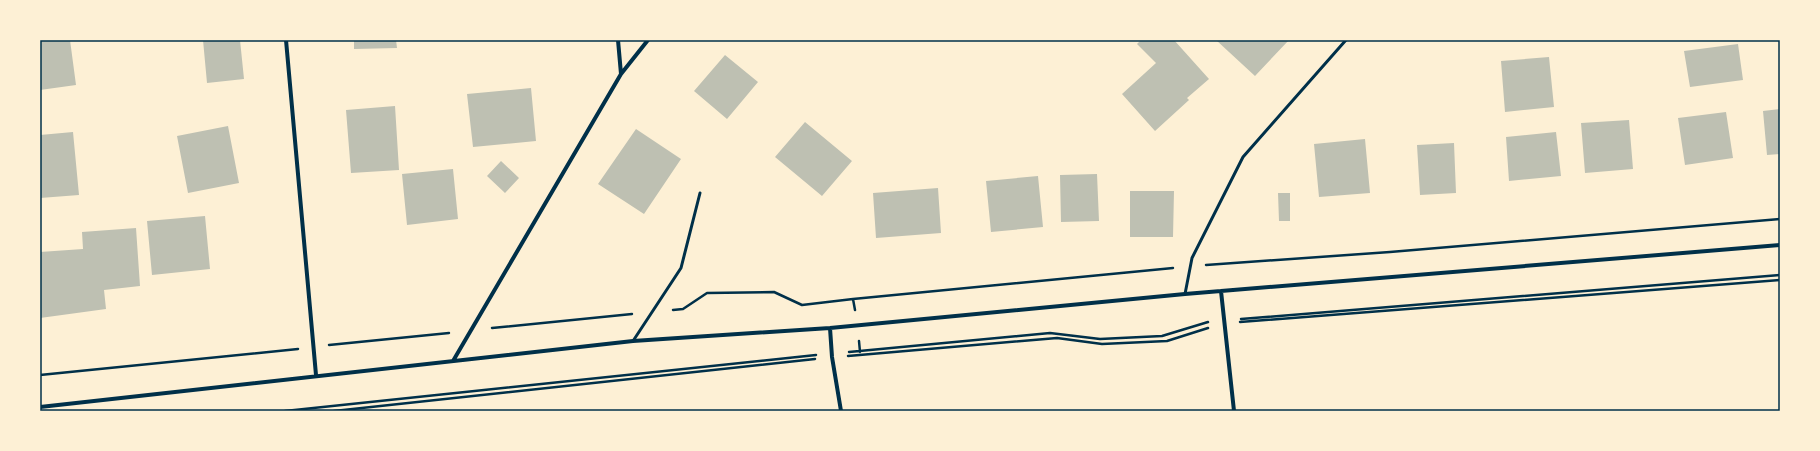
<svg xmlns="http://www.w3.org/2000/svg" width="1820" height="451" font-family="Lora,serif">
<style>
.building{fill:#bec0b2}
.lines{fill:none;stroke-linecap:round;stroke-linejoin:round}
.path{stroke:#003049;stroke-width:2.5}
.service{stroke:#003049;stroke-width:3}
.minor{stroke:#003049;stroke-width:4}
.neatline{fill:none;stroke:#003049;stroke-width:1.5}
</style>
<rect width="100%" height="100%" fill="#fdf0d5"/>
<path class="building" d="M40 40H70L76 85 40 90Z
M203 40H240L244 79 207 83Z
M354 40H396L397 48 354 49Z
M1141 40H1174L1209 79 1187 98 1189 100 1155 131 1122 94 1156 63 1137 44Z
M1216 40H1289L1255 76Z
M1738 44 1743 80 1690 87 1684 51Z
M725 55 758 82 727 119 694 91Z
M1549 57 1554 107 1505 112 1501 61Z
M531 88 536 141 473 147 467 94Z
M395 106 399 170 351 173 346 110Z
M1780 109V154L1767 155 1763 111Z
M1726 112 1733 158 1685 165 1678 118Z
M1629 120 1633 169 1585 173 1581 123Z
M805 122 852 161 822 196 775 157Z
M228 126 239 183 188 193 177 136Z
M636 129 681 159 644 214 598 184Z
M73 132 79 195 40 198V135Z
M1556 132 1561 176 1509 181 1506 137Z
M1365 139 1370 193 1319 197 1314 144Z
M1454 143 1456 193 1420 195 1417 145Z
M501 161 519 178 505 193 487 176Z
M453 169 458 219 407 225 402 174Z
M1097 174 1099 221 1061 222 1060 175Z
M1038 176 1043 227 991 232 986 181Z
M938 188 941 233 876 238 873 193Z
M1130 191H1174L1173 237H1130Z
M1278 193H1290V221H1279Z
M205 216 210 269 152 275 147 221Z
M136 228 140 286 104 290 106 309 40 318V252L83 249 82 232Z"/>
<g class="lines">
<path class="path" d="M1206 265 1390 252 1780 219
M853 299 1173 268
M673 310 683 309 707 293 774 292 802 305 853 299 855 310
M1241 319 1780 275
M1240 322 1780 280
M492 328 632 314
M859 341 860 352
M329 345 449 333
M849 352 1050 333 1100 339 1162 336 1208 322
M848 356 1057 338 1102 344 1167 341 1208 328
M40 375 298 349
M285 411 816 355
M334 411 815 359"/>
<path class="service" d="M1185 294 1192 258 1243 157 1346 40
M633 341 681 268 700 193"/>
<path class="minor" d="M286 40 316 375
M618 40 621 74
M1221 291 1234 411
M830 328 832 357 841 411
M453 361 621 74 648 40
M40 407 633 341 830 328 1185 294 1780 245"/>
</g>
<rect width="1820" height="451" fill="none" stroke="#fdf0d5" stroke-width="82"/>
<rect x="41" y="41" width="1738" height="369" class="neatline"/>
</svg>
